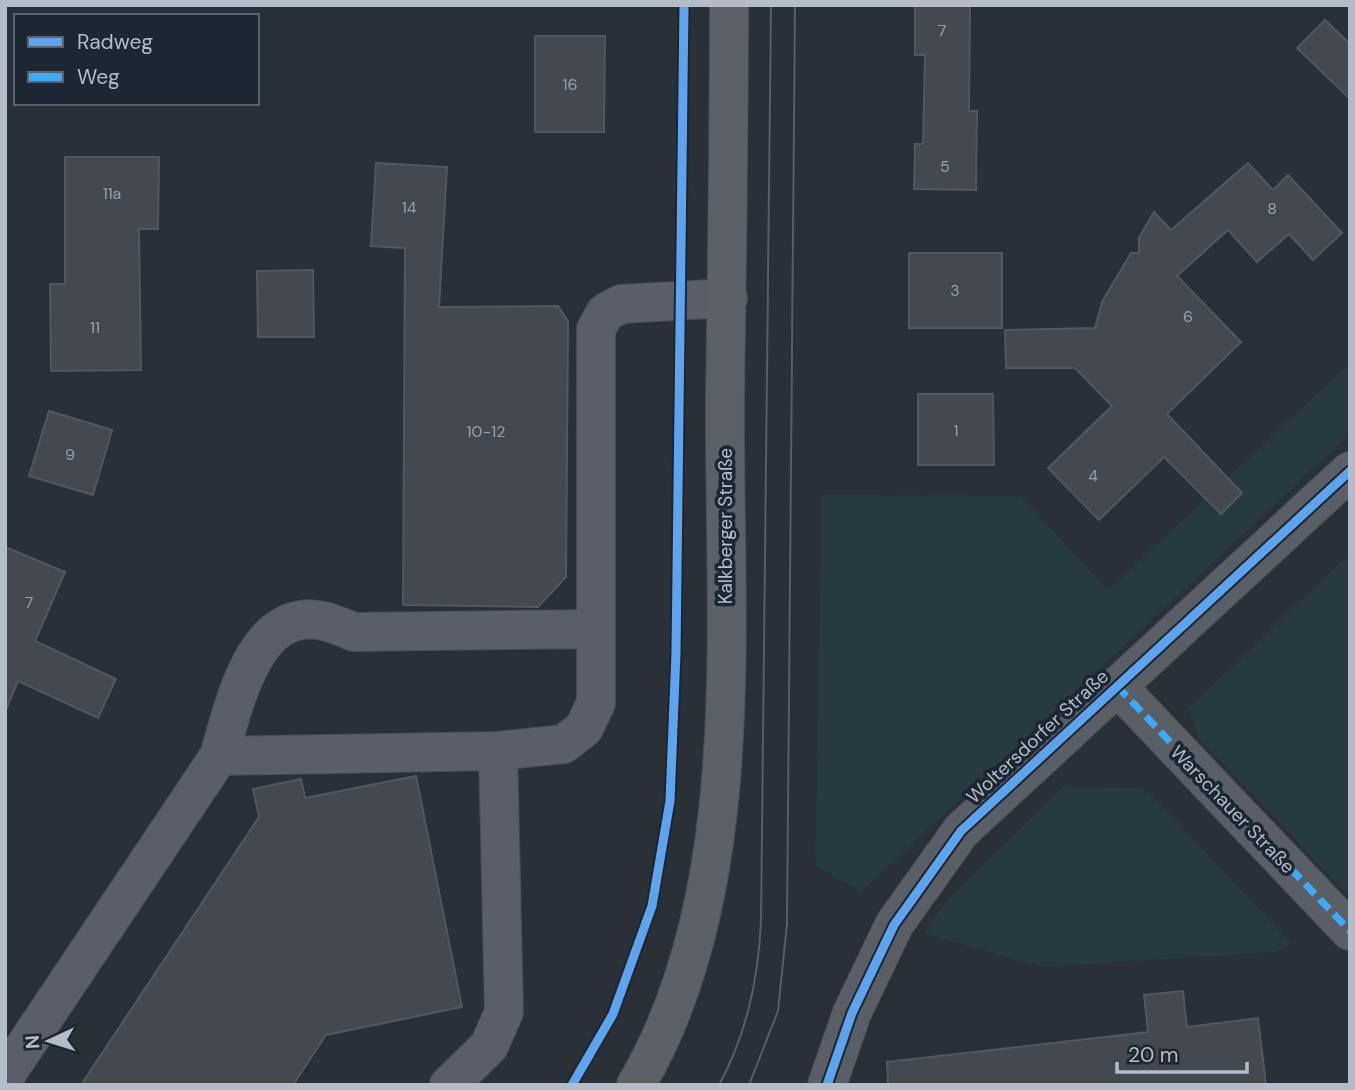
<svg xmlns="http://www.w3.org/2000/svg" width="1355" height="1090" font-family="'DM Sans',sans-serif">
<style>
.green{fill:#273a3e}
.building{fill:#444950;stroke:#52575f;stroke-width:2}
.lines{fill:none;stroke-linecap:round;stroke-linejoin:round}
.minor-casing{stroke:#484c53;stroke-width:40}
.major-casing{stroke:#484c55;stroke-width:40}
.minor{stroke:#5a5e66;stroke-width:38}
.major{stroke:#5c6168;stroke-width:38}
.tram{stroke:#595d64;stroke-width:2}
.quiet{stroke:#3fa9f5;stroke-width:7;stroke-dasharray:14 7;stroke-linecap:butt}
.cycleway-casing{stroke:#1d2633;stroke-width:13}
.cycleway{stroke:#60a3ed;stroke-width:9}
.labels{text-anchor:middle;stroke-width:7;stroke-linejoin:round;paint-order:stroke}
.number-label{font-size:16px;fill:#989fab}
.street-label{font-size:19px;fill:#b4bcc9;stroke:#1d2633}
</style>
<rect width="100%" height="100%" fill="#2a3038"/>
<path class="green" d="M1350 363V434L861 892 815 866 822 494 1020 496 1108 590Z
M1350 553V897L1199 739 1189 708Z
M1064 786 1146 789 1291 943 1276 952 1043 967 923 933 949 898Z"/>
<path class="building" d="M915 5H970L969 111H977L976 190 914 189 915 144H923L925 55H915Z
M1325 20 1350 44V99L1297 48Z
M535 36H605L604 132H535Z
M65 157H159L158 229H139L141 370 51 371 50 284H65Z
M376 163 447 167 439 307 558 306 568 321 566 577 538 607 403 605 405 248 371 246Z
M1248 163 1273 190 1288 175 1342 233 1313 260 1289 234 1257 262 1228 230 1177 276 1241 342 1167 414 1242 493 1221 514 1164 457 1099 520 1048 468 1112 406 1075 368H1006L1005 330 1095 328 1102 302 1131 253H1139V238L1154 212 1171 230Z
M909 253H1002V328H909Z
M313 270 314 337H258L257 271Z
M918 394H993L994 465H918Z
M49 411 112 430 93 495 29 476Z
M5 547 65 572 35 641 116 679 98 718 18 681 5 712Z
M416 776 462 1007 326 1035 293 1085H81L259 817 253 789 301 779 305 798Z
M1183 991 1187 1027 1258 1018 1266 1085H888L887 1062 1148 1032 1144 995Z"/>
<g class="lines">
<g class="minor-casing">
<path id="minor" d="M1117 686 1350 931
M219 756C233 710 253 605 323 621 333 623 344 628 354 632L596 629
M5 1076 219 756 498 751 564 744 584 728 596 703V329L605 313 621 304 728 298
M449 1085 489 1046 504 1012 498 751
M827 1085 852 1013 894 925 961 831 1350 471"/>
</g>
<g class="major-casing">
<path id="major" d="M636 1085C752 889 723 615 725 395 727 265 729 135 729 5"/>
</g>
<use href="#minor" class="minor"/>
<use href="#major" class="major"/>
<path class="tram" d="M719 1085C747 1033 758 980 761 922L771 5
M749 1085 778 1011 787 924 795 5"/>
<path class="quiet" d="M1117 686 1350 931"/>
<g class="cycleway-casing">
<path id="cycleway" d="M572 1085 613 1014 652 906 670 801 676 653 684 5
M827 1085 852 1013 894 925 961 831 1350 471"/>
</g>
<use href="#cycleway" class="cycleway"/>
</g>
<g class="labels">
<g class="number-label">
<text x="942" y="36">7</text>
<text x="570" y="90">16</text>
<text x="945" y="172">5</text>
<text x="112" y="199">11a</text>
<text x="409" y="213">14</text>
<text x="1272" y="214">8</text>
<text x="955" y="296">3</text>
<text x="1188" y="322">6</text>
<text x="95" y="333">11</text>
<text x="956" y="436">1</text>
<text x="486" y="437">10-12</text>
<text x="70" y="460">9</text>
<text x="1093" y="481">4</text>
<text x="29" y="608">7</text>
</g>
<g class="street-label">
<text transform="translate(725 526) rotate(-90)" y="7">Kalkberger Straße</text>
<text transform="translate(1037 736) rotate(-43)" y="7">Woltersdorfer Straße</text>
<text transform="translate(1233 809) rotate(46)" y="7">Warschauer Straße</text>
</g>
</g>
<rect width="1355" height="1090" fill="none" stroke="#b4bcc9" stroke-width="14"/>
<rect x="14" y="14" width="245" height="91" fill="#1d2633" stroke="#59626f" stroke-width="2"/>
<rect x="28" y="37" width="35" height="10" fill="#60a3ed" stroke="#59626f" stroke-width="2"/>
<text x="77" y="49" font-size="21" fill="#b4bcc9">Radweg</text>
<rect x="28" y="72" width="35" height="10" fill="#3fa9f5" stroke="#59626f" stroke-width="2"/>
<text x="77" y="84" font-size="21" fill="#b4bcc9">Weg</text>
<g transform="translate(49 1041) rotate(266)" stroke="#1d2633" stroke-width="5" paint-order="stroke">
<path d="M0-5L12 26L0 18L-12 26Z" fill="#b4bcc9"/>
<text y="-10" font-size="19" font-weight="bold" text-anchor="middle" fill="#b4bcc9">N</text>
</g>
<path d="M1117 1062v10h130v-10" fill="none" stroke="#b4bcc9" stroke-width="3.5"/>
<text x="1128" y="1062" font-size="21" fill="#b4bcc9" stroke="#1d2633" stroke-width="5" paint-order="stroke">20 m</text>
</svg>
